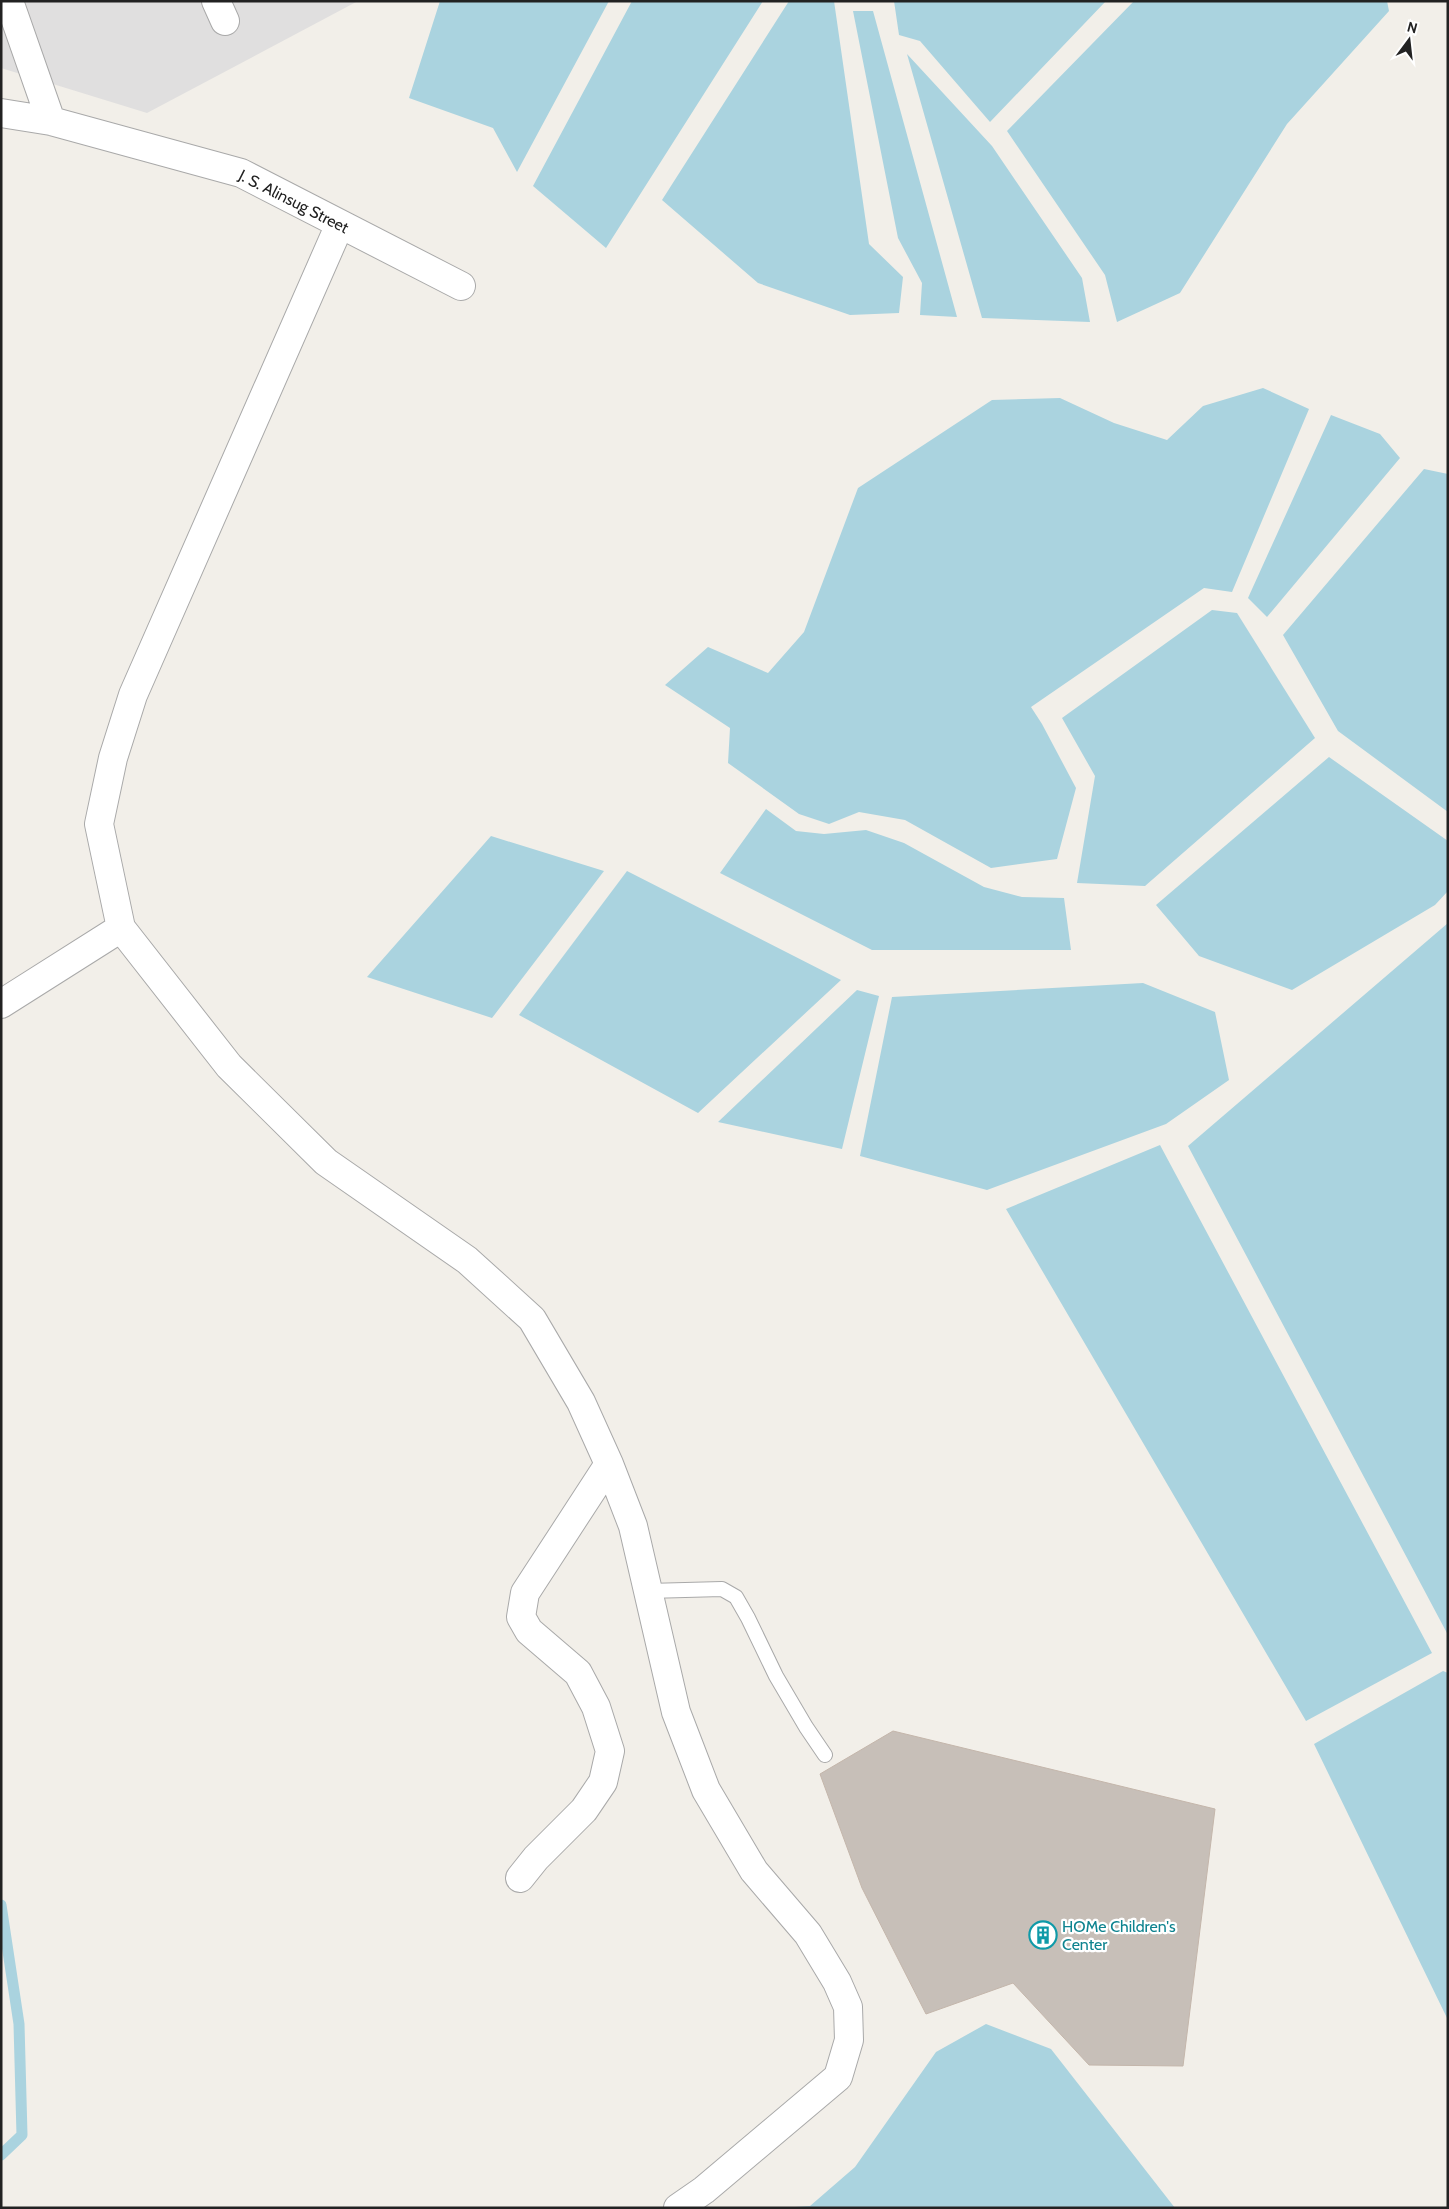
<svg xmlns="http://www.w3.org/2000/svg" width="1449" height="2209" font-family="Cabin,sans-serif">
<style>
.residential{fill:#e0dfdf}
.water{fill:#aad3df}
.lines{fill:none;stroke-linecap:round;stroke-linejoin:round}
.stream{stroke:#aad3df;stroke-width:11}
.building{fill:#c7bfb8;stroke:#c4b6ab}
.service-casing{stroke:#a9a9a9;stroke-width:16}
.minor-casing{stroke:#a9a9a9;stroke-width:30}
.service{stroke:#fff;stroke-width:14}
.minor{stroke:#fff;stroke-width:28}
.labels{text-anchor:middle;stroke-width:4.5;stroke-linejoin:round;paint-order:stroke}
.street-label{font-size:16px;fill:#222;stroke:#fff}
.culture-label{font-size:16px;fill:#0d838f;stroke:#fff;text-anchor:start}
</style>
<rect width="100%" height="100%" fill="#f2efe9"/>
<path class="residential" d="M1 1H358L147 113 1 68Z"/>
<path class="water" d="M440 1H609L517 172 493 128 409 98Z
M632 1H763L606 248 533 186Z
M789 1H834L869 244 903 277 899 313 850 315 758 283 662 200Z
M894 1H1106L990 122 920 41 899 35Z
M1134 1H1387L1389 11 1287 124 1180 293 1117 322 1105 275 1007 131Z
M853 11H873L957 317 920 315 922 283 898 238Z
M907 54 992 146 1082 278 1090 322 982 318Z
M1263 388 1309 409 1232 592 1204 588 1031 707 1042 724 1076 788 1057 859 991 868 905 820 859 812 829 824 799 814 728 763 730 728 665 685 708 647 768 673 804 632 858 488 992 400 1060 398 1114 423 1167 440 1203 406Z
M1331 415 1380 434 1400 458 1267 617 1248 598Z
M1424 469 1448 474V812L1338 731 1283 635Z
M1212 610 1237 613 1315 738 1145 886 1077 883 1095 776 1062 718Z
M1329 757 1448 841V891L1435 905 1292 990 1199 956 1156 905Z
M766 809 796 831 824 834 866 830 904 843 984 887 1022 897 1064 898 1071 950H872L720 873Z
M491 836 604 871 492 1018 367 977Z
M627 871 841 980 698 1113 519 1015Z
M1448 923V1635L1188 1146Z
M1143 983 1215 1012 1229 1080 1166 1124 987 1190 860 1156 892 997Z
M857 990 879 996 842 1149 718 1122Z
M1160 1145 1432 1653 1306 1721 1006 1209Z
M1443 1671 1448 1673V2020L1314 1744Z
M986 2024 1051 2049 1175 2208H780L810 2206 855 2167 936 2052Z"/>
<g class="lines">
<path class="stream" d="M1 1905 19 2024 22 2135 1 2155"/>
</g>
<path class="building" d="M893 1731 1215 1809 1183 2066 1089 2065 1013 1983 926 2014 862 1888 820 1774Z"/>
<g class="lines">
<g class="service-casing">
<path id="service" d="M648 1591 722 1589 736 1597 748 1618 776 1676 806 1727 825 1755"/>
</g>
<g class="minor-casing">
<path id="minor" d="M9 1 51 121
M216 1 225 21
M1 113 51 121 241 173 461 286
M340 224 133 695 113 758 99 824 121 928 229 1066 326 1162 467 1260 532 1319 581 1402 609 1464 633 1526 676 1712 706 1790 754 1871 808 1934 837 1982 848 2007 849 2040 838 2077 704 2190 678 2208
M1 1004 121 928
M520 1878 536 1858 584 1810 603 1782 610 1751 596 1707 578 1673 529 1631 521 1617 525 1593 609 1464"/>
</g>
<use href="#service" class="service"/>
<use href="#minor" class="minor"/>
</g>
<defs>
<g id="building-ring" transform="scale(1.4375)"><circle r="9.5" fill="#fff" stroke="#0f9aa8" stroke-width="1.5"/><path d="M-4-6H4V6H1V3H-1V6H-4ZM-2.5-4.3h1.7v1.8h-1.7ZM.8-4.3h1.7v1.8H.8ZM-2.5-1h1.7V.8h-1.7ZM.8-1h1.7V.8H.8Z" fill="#0f9aa8"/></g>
</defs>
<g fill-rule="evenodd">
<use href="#building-ring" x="1043" y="1935"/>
</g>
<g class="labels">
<g class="street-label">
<text transform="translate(294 201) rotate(27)" y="6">J. S. Alinsug Street</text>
</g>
<g class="culture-label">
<text x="1062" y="1932">HOMe Children's<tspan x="1062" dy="18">Center</tspan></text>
</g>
</g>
<rect width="1449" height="2209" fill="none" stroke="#222222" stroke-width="5"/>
<g transform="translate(1409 40) rotate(15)" stroke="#ffffff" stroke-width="4" paint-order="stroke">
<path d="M0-4L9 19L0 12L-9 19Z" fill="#222222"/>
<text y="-8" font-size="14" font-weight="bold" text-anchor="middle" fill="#222222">N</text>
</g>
</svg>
